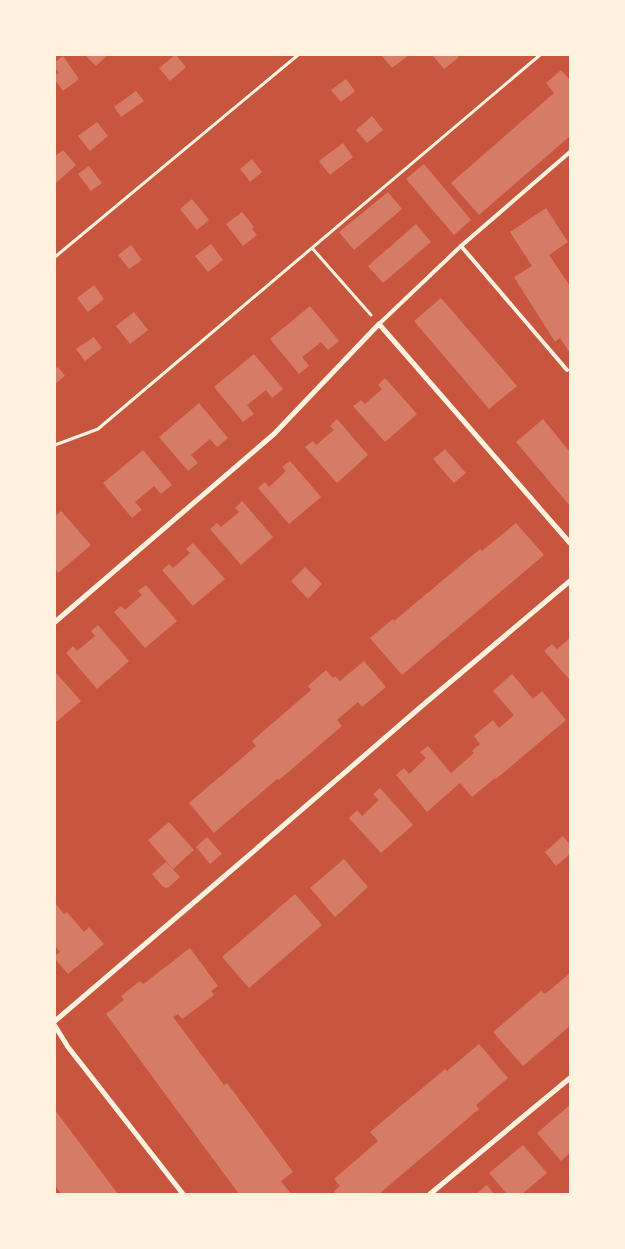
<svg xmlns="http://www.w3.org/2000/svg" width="625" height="1249" font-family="'Open Sans',sans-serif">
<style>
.building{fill:#d67c66}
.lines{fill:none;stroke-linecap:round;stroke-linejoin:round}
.path{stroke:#fff3e0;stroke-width:3}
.service{stroke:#fff3e0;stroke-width:4}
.minor{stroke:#fff3e0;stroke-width:5}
</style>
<rect width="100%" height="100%" fill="#c8553d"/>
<path class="building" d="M85 55H108L96 66Z
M175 55H176L186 67 170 81 159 68Z
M381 55H409L392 68Z
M435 55H457L459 57 444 69 433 56Z
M63 56 79 79 63 91 55 80V75L59 73 55 68V62Z
M561 70 570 80V136L479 215 451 183 554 93 546 83Z
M346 79 355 91 341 102 331 90Z
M136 91 144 101 121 117 114 107Z
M372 116 383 130 367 143 356 130Z
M97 122 108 136 90 151 78 136Z
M343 143 353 157 330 175 319 161Z
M63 150 76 165 56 183 55 156Z
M252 159 262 172 250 182 240 169Z
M424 164 471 220 454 235 406 179Z
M89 166 102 183 91 191 78 174Z
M388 192 402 209 354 250 339 232Z
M192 199 209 220 197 230 180 209Z
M546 208 568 242 549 255 570 286V353L560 338 555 342 514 277 532 266 510 232Z
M242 212 254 227 252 229 257 235 243 246 226 224Z
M416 224 431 242 383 283 368 266Z
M211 244 223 260 208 272 195 256Z
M131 245 142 260 129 269 118 255Z
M94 285 104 299 88 312 77 298Z
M441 298 517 386 489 409 414 321Z
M310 306 339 341 328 350 321 342 302 357 309 366 299 374 270 339Z
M134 312 148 330 130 344 116 326Z
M94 337 102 348 85 361 76 349Z
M254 354 283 389 272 398 266 390 247 405 254 414 243 422 214 387Z
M58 367 65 376 55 384V369Z
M385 378 417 414 385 442 353 406 361 400 365 404 382 389 378 385Z
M199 403 228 438 217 447 210 439 191 455 198 463 188 471 159 437Z
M337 419 368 455 337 483 305 447 313 441 316 445 334 430 330 426Z
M543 419 570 452V506L516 442Z
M445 449 466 473 454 483 433 459Z
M143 450 172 485 161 494 154 486 135 502 142 510 132 518 103 483Z
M290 461 321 497 289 524 258 488 265 482 269 487 286 471 282 467Z
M242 501 273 537 241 565 210 529 217 523 221 527 239 512 235 508Z
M61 511 91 545 58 573 55 569V516Z
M516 523 544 555 402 675 370 638 393 619 394 621 480 549 482 551Z
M193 543 225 579 193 606 162 570 169 564 173 568 190 553 186 549Z
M305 567 322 584 308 599 291 581Z
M146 585 177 621 145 648 114 612 121 606 125 610 142 595 138 591Z
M98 625 129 661 97 689 66 653 73 646 77 651 95 636 91 631Z
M570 638V680L544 651 552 644 557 649Z
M364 661 386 687 362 707 358 702 337 720 342 726 279 780 277 779 214 833 189 803 256 746 252 741 311 690 308 686 326 670 333 678 335 676 340 681Z
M55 672 81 701 55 723Z
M512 674 533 699 542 691 566 720 496 779 495 778 472 797 460 783 427 812 396 775 404 768 409 774 426 758 420 752 428 746 451 773 458 767 474 753 472 751 480 744 474 736 493 720 499 728 514 715 493 691Z
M380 788 413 825 381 853 349 818 357 810 362 816 379 800 373 794Z
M169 822 194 850 173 869 148 840Z
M563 836 570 845V854L556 866 545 852Z
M207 837 222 854 210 864 196 847Z
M344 859 368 887 335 917 310 888Z
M166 862 180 877 169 887 166 888 162 886 152 874Z
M295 894 322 925 249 988 222 957Z
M55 903 64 914 67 912 84 932 89 927 104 944 68 974 55 959V956L60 952 55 946Z
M190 948 218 986 211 991 214 995 182 1019 178 1014 173 1017 224 1085 227 1083 293 1172 281 1181 291 1194H239L106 1014 124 1000 121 996 140 981 143 984 146 982Z
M570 973V1026L523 1066 493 1032 541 991 545 994Z
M479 1044 508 1078 476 1105 479 1109 379 1194H336L334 1191 340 1186 334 1179 378 1141 370 1132 445 1069 447 1071Z
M570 1105V1153L561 1161 537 1133Z
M55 1110 118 1194H61L55 1185Z
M523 1145 547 1173 522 1194H507L489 1173Z
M487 1185 494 1194H476Z"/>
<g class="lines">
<path class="path" d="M312 248 371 315
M55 257 298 55
M55 445 98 429 540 55"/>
<path class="service" d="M461 246 567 370
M379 324 461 246 570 152"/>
<path class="minor" d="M55 622 274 434 379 324 570 543
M55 1021 240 863 423 705 570 581
M55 1026 68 1047 183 1194
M430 1194 570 1078"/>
</g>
<rect width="625" height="1249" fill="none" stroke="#fff3e0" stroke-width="112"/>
</svg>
